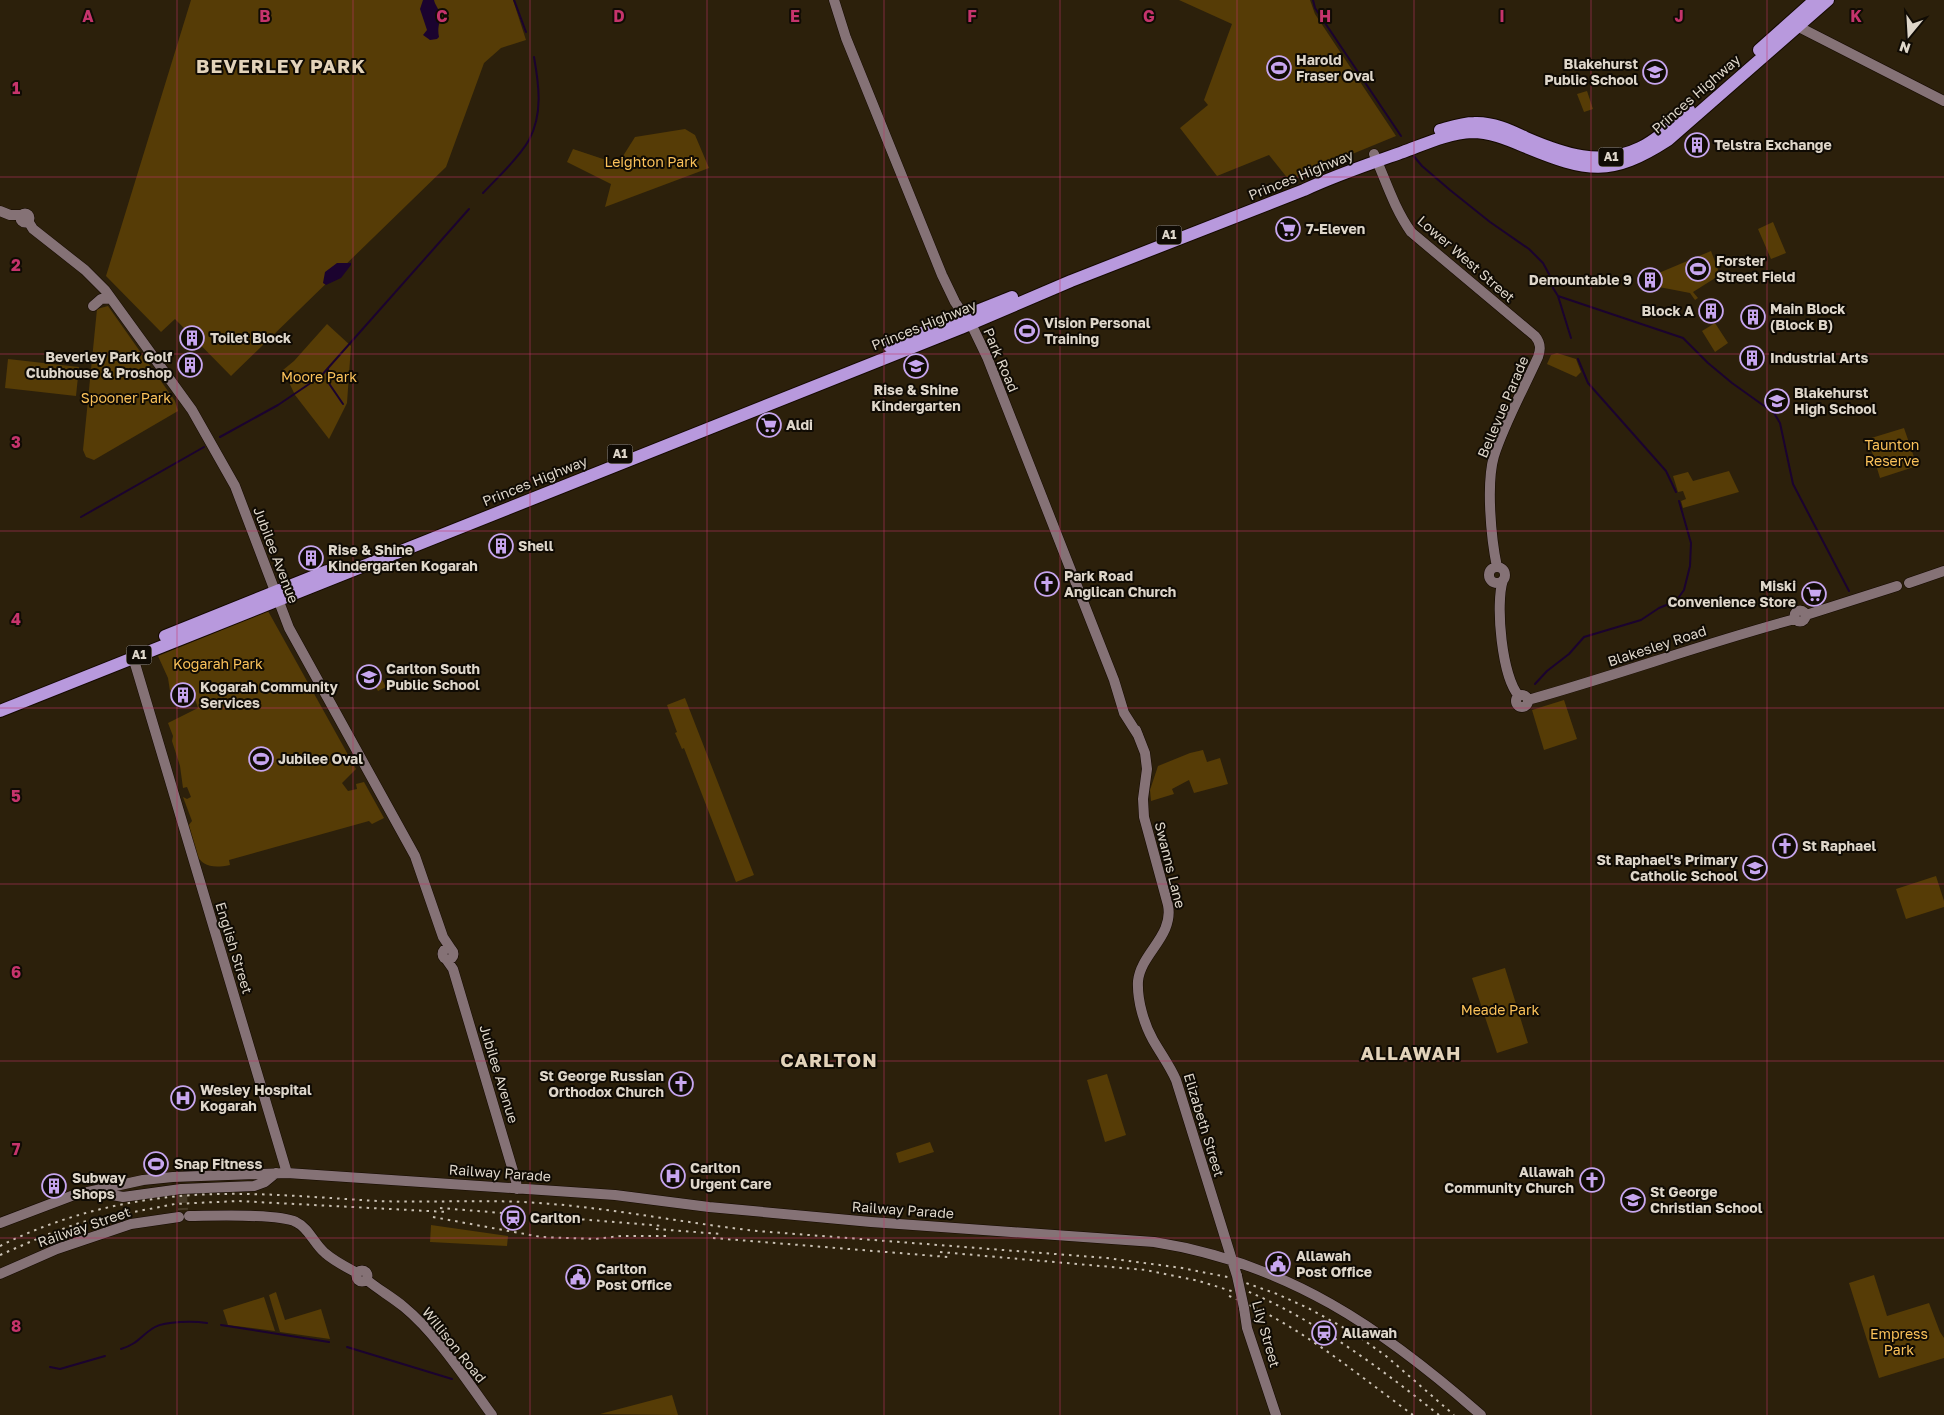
<svg xmlns="http://www.w3.org/2000/svg" width="1944" height="1415" font-family="'Golos Text',sans-serif">
<style>
.green{fill:#563c06}
.water{fill:#1b032f}
.lines{fill:none;stroke-linecap:round;stroke-linejoin:round}
.stream{stroke:#1b032f;stroke-width:2}
.secondary-tunnel{stroke:#473b28;stroke-width:10;stroke-dasharray:10 5;stroke-linecap:butt}
.secondary-casing{stroke:#140900;stroke-width:11}
.highway-casing{stroke:#140900;stroke-width:14}
.secondary{stroke:#857276;stroke-width:10}
.highway{stroke:#b899dd;stroke-width:12}
.rail{stroke:#cbc2b5;stroke-width:2;stroke-dasharray:2.5 5;stroke-linecap:butt}
.secondary-bridge-casing{stroke:#140900;stroke-width:11;stroke-linecap:butt}
.secondary-bridge{stroke:#857276;stroke-width:10}
.grid{fill:none;stroke:#c6346c;stroke-width:1;stroke-opacity:0.55}
.labels{text-anchor:middle;stroke-width:4;stroke-linejoin:round;paint-order:stroke}
.shield{fill:#100b04;stroke:#a0998f;stroke-width:1}
.shield-label{font-size:12px;font-weight:bold;fill:#ded6ca}
.poi-label{font-size:14px;font-weight:bold;fill:#ded6ca;stroke:#100b04;text-anchor:start}
.street-label{font-size:14px;fill:#ded6ca;stroke:#100b04}
.park-label{font-size:14px;fill:#fbc25a;stroke:#100b04}
.district-label{font-size:19px;font-weight:bold;letter-spacing:1px;fill:#e3d3ba;stroke:#100b04}
.grid-label{font-size:16px;text-anchor:middle;font-weight:bold;fill:#c6346c;stroke:#100b04;stroke-width:4;stroke-linejoin:round;paint-order:stroke}
</style>
<rect width="100%" height="100%" fill="#2c200b"/>
<path class="green" d="M191 0H513L526 40 501 48 484 63 446 167 231 376 175 319 161 332 106 276Z
M1179 0H1310L1315 14 1396 136 1289 180 1269 155 1217 176 1180 128 1208 105 1204 100 1232 24Z
M1587 91 1593 109 1584 112 1577 94Z
M685 129 695 135 709 168 605 207 611 184 567 162 573 149 618 164 635 137Z
M1773 222 1786 253 1771 259 1758 229Z
M1711 251 1720 275 1693 292 1698 298 1695 300 1690 293 1659 287 1654 275Z
M108 306 175 401 178 411 94 460 86 457 83 450 97 309Z
M1715 323 1728 343 1715 352 1702 331Z
M327 324 351 346 347 403 329 439 295 395 283 370 294 361Z
M1557 353 1576 359 1581 372 1576 377 1547 364 1551 355Z
M8 359 79 367 76 396 5 388Z
M1904 428 1917 466 1880 478 1868 439Z
M1729 471 1739 492 1683 508 1681 501 1686 499 1683 491 1678 492 1673 476 1688 472 1693 481Z
M268 611 356 769 342 783 348 791 357 789 356 784 364 782 384 818 372 824 369 821 229 860 230 865C196 872 196 854 187 827L192 821 183 797 187 799 191 797 187 787 183 788 180 766 172 741 173 736 168 723 198 708 190 684 170 691 168 678 158 656Z
M378 672 386 687 378 691 369 676Z
M685 698 754 875 736 882 684 748 682 749 675 733 677 732 667 705Z
M1564 700 1577 739 1544 750 1532 710Z
M1203 750 1207 762 1220 758 1228 784 1194 793 1189 780 1172 789 1174 794 1151 801 1150 790 1158 766 1190 753Z
M1936 876 1944 901V907L1906 919 1896 889Z
M1505 968 1528 1043 1497 1053 1472 978Z
M1107 1074 1126 1135 1105 1142 1087 1080Z
M930 1142 934 1152 899 1163 896 1153Z
M431 1225 508 1236 507 1246 430 1242Z
M1874 1275 1887 1316 1929 1303 1940 1332 1944 1338V1358L1879 1378 1849 1283Z
M276 1292 285 1320 321 1309 330 1339 280 1332 269 1295Z
M264 1297 275 1331 228 1325 223 1310Z
M672 1395 678 1415 600 1414Z"/>
<path class="water" d="M423 0H434C435 6 440 9 440 16 440 24 437 27 439 37L437 39 430 40 423 35 427 30 420 9Z
M337 263H351V265L341 278 326 285 323 283 325 272Z"/>
<g class="lines">
<path class="stream" d="M514 0 526 32
M1313 0 1315 8 1401 136
M1412 154 1422 166 1450 190 1490 222 1529 249 1543 263 1550 276 1553 288 1558 296 1571 338
M483 193C498 177 519 158 529 140 543 114 539 85 534 57
M1558 296 1683 338 1708 363 1732 383 1774 413 1780 423 1793 484 1849 591
M1578 359 1588 383 1666 471 1676 492
M328 369V382L343 404
M220 437 278 405 321 376 469 209
M81 517 204 447
M1535 684 1547 671 1569 654 1584 637 1641 620 1659 608 1676 601 1684 590 1690 566 1691 543 1679 501
M221 1325 329 1342
M347 1347 452 1379
M121 1349C138 1344 141 1335 155 1327 166 1321 194 1321 207 1323
M50 1367 60 1369 105 1356"/>
<path class="secondary-tunnel" d="M182 1193 183 1210"/>
<g class="secondary-casing">
<path id="secondary" d="M834 0 846 38 942 275 955 302 974 330 987 357 1114 680 1124 713 1138 735
M1793 24 1944 101
M1374 154C1386 181 1394 208 1411 232L1535 336C1541 343 1541 349 1538 357 1524 388 1504 424 1494 456 1486 484 1491 538 1497 567
M0 211 10 215H21
M20.5 218a4.5 4.5 0 1 1 9 0a4.5 4.5 0 1 1-9 0Z
M28 221 33 229 85 270 105 290 192 410 235 486 289 628 415 856 443 937 451 949
M93 306 101 299 111 298
M1489 575a8 8 0 1 1 16 0a8 8 0 1 1-16 0Z
M1503 580C1495 604 1502 678 1519 696
M1909 583 1944 571
M1794.5 616a5.5 5.5 0 1 1 11 0a5.5 5.5 0 1 1-11 0Z
M1806 615 1897 586
M133 657 287 1173
M1516 701a6 6 0 1 1 12 0a6 6 0 1 1-12 0Z
M1528 700C1618 675 1705 643 1795 619
M1136 730 1145 753 1147 769 1143 799 1144 817 1168 905C1174 936 1141 953 1138 981 1137 1000 1144 1024 1153 1040 1161 1054 1170 1066 1176 1080L1237 1276
M442.5 954a5.5 5.5 0 1 1 11 0a5.5 5.5 0 1 1-11 0Z
M446 959 453 969 516 1181 517 1189
M97 1192 123 1197 181 1189 254 1186 265 1182 276 1173
M189 1216C211 1216 279 1213 296 1222 309 1228 314 1244 325 1253 334 1261 346 1267 357 1273
M0 1223 74 1195 143 1180 173 1177 287 1173 615 1195 709 1207 871 1222 1154 1242C1288 1263 1382 1328 1481 1415
M356.5 1276a5.5 5.5 0 1 1 11 0a5.5 5.5 0 1 1-11 0Z
M0 1274 57 1249 131 1224 179 1217
M367 1280C379 1290 392 1297 404 1307 437 1334 467 1381 492 1415
M1244 1308 1247 1328 1276 1415"/>
</g>
<g class="highway-casing">
<path id="highway" d="M1759 50 1815 0
M1440 130C1451 127 1463 123 1474 123 1492 122 1510 130 1526 138 1563 154 1601 167 1640 148 1658 139 1673 124 1689 110
M889 346 1012 297
M165 636 327 571
M0 711 961 328 1071 281 1304 190C1336 175 1369 164 1403 152 1425 144 1448 133 1472 132 1491 132 1509 140 1526 147 1587 172 1611 177 1668 140L1828 0"/>
</g>
<use href="#secondary" class="secondary"/>
<use href="#highway" class="highway"/>
<path class="rail" d="M440 1208 664 1226
M433 1217 541 1237 595 1239 621 1236H668
M656 1229 721 1234
M713 1238 948 1257
M0 1246C67 1212 145 1195 219 1194 272 1193 325 1198 377 1201 431 1203 485 1199 539 1203 612 1208 684 1223 757 1231L1107 1258 1182 1268 1232 1278 1277 1294 1310 1309 1355 1334 1386 1356 1454 1415
M940 1252 1146 1270 1199 1281 1241 1294
M0 1255 46 1235 82 1222 175 1204 238 1201 447 1212
M1235 1286C1312 1317 1375 1364 1439 1415
M1229 1296C1297 1323 1354 1372 1413 1415"/>
<g class="secondary-bridge-casing">
<path id="secondary-bridge" d="M1237 1276 1244 1308"/>
</g>
<use href="#secondary-bridge" class="secondary-bridge"/>
</g>
<path class="grid" d="M177 0V1415M353 0V1415M530 0V1415M707 0V1415M884 0V1415M1060 0V1415M1237 0V1415M1414 0V1415M1591 0V1415M1767 0V1415M0 177H1944M0 354H1944M0 531H1944M0 708H1944M0 884H1944M0 1061H1944M0 1238H1944"/>
<defs>
<g id="stadium-ring" transform="scale(1.25)"><circle r="9.5" fill="#100b04" stroke="#c7a6ef" stroke-width="1.5"/><path d="M0-5a6.5 5 0 1 0 0 10a6.5 5 0 1 0 0-10ZM-3.5-1.8h7v3.6h-7Z" fill="#c7a6ef"/></g>
<g id="school-ring" transform="scale(1.25)"><circle r="9.5" fill="#100b04" stroke="#c7a6ef" stroke-width="1.5"/><path d="M0-5L7-2L0 1L-7-2ZM-4 1L0 2.5L4 1V4Q0 6-4 4Z" fill="#c7a6ef"/></g>
<g id="building-ring" transform="scale(1.25)"><circle r="9.5" fill="#100b04" stroke="#c7a6ef" stroke-width="1.5"/><path d="M-4-6H4V6H1V3H-1V6H-4ZM-2.5-4.3h1.7v1.8h-1.7ZM.8-4.3h1.7v1.8H.8ZM-2.5-1h1.7V.8h-1.7ZM.8-1h1.7V.8H.8Z" fill="#c7a6ef"/></g>
<g id="supermarket-ring" transform="scale(1.25)"><circle r="9.5" fill="#100b04" stroke="#c7a6ef" stroke-width="1.5"/><path d="M-6-5.5h2.5l.6 2H6L4.5 2H-2.5L-4.4-4H-6ZM-1.5 3.2a1.3 1.3 0 1 0 .1 0ZM3 3.2a1.3 1.3 0 1 0 .1 0Z" fill="#c7a6ef"/></g>
<g id="church-ring" transform="scale(1.25)"><circle r="9.5" fill="#100b04" stroke="#c7a6ef" stroke-width="1.5"/><path d="M-1.2-6h2.4v3.5h3.3v2.4h-3.3V6h-2.4V-.1h-3.3v-2.4h3.3Z" fill="#c7a6ef"/></g>
<g id="hospital-ring" transform="scale(1.25)"><circle r="9.5" fill="#100b04" stroke="#c7a6ef" stroke-width="1.5"/><path d="M-5-5h3v3.5h4V-5h3V5h-3V1.5h-4V5h-3Z" fill="#c7a6ef"/></g>
<g id="station-ring" transform="scale(1.25)"><circle r="9.5" fill="#100b04" stroke="#c7a6ef" stroke-width="1.5"/><path d="M-3-6H3Q5-6 5-4V2Q5 4 3 4L4.5 6H3L1.5 4h-3L-3 6H-4.5L-3 4Q-5 4-5 2V-4Q-5-6-3-6ZM-3.5-4v3h7v-3ZM-3.5 1v1.5H-2V1ZM2 1v1.5H3.5V1Z" fill="#c7a6ef"/></g>
<g id="civic-ring" transform="scale(1.25)"><circle r="9.5" fill="#100b04" stroke="#c7a6ef" stroke-width="1.5"/><path d="M-.6-6.5H3V-4.5H.6V-3L4-1V1h2V6H-6V1h2V-1L-.6-3ZM-1.2 2.5V6h2.4V2.5Z" fill="#c7a6ef"/></g>
</defs>
<g fill-rule="evenodd">
<use href="#stadium-ring" x="1279" y="68"/>
<use href="#school-ring" x="1655" y="72"/>
<use href="#building-ring" x="1697" y="145"/>
<use href="#supermarket-ring" x="1288" y="229"/>
<use href="#stadium-ring" x="1698" y="269"/>
<use href="#building-ring" x="1650" y="280"/>
<use href="#building-ring" x="1711" y="311"/>
<use href="#building-ring" x="1753" y="317"/>
<use href="#stadium-ring" x="1027" y="331"/>
<use href="#building-ring" x="192" y="338"/>
<use href="#building-ring" x="1752" y="358"/>
<use href="#building-ring" x="190" y="365"/>
<use href="#school-ring" x="916" y="366"/>
<use href="#school-ring" x="1777" y="401"/>
<use href="#supermarket-ring" x="769" y="425"/>
<use href="#building-ring" x="501" y="546"/>
<use href="#building-ring" x="311" y="558"/>
<use href="#church-ring" x="1047" y="584"/>
<use href="#supermarket-ring" x="1814" y="594"/>
<use href="#school-ring" x="369" y="677"/>
<use href="#building-ring" x="183" y="695"/>
<use href="#stadium-ring" x="261" y="759"/>
<use href="#church-ring" x="1785" y="846"/>
<use href="#school-ring" x="1755" y="868"/>
<use href="#church-ring" x="681" y="1084"/>
<use href="#hospital-ring" x="183" y="1098"/>
<use href="#stadium-ring" x="156" y="1164"/>
<use href="#hospital-ring" x="673" y="1176"/>
<use href="#church-ring" x="1592" y="1180"/>
<use href="#building-ring" x="54" y="1186"/>
<use href="#school-ring" x="1633" y="1200"/>
<use href="#station-ring" x="513" y="1218"/>
<use href="#civic-ring" x="1278" y="1264"/>
<use href="#civic-ring" x="578" y="1277"/>
<use href="#station-ring" x="1324" y="1333"/>
</g>
<g class="labels">
<g class="shield">
<rect x="1598.5" y="147.5" width="25" height="19" rx="4"/>
<rect x="1156.5" y="225.5" width="25" height="19" rx="4"/>
<rect x="607.5" y="444.5" width="25" height="19" rx="4"/>
<rect x="126.5" y="645.5" width="25" height="19" rx="4"/>
</g>
<g class="shield-label">
<text x="1611" y="161">A1</text>
<text x="1169" y="239">A1</text>
<text x="620" y="458">A1</text>
<text x="139" y="659">A1</text>
</g>
<g class="poi-label">
<text x="1296" y="65">Harold<tspan x="1296" dy="16">Fraser Oval</tspan></text>
<text x="1638" y="69" text-anchor="end">Blakehurst<tspan x="1638" dy="16">Public School</tspan></text>
<text x="1714" y="150">Telstra Exchange</text>
<text x="1306" y="234">7-Eleven</text>
<text x="1716" y="266">Forster<tspan x="1716" dy="16">Street Field</tspan></text>
<text x="1632" y="285" text-anchor="end">Demountable 9</text>
<text x="1770" y="314">Main Block<tspan x="1770" dy="16">(Block B)</tspan></text>
<text x="1694" y="316" text-anchor="end">Block A</text>
<text x="1044" y="328">Vision Personal<tspan x="1044" dy="16">Training</tspan></text>
<text x="210" y="343">Toilet Block</text>
<text x="172" y="362" text-anchor="end">Beverley Park Golf<tspan x="172" dy="16">Clubhouse &amp; Proshop</tspan></text>
<text x="1770" y="363">Industrial Arts</text>
<text x="916" y="395" text-anchor="middle">Rise &amp; Shine<tspan x="916" dy="16">Kindergarten</tspan></text>
<text x="1794" y="398">Blakehurst<tspan x="1794" dy="16">High School</tspan></text>
<text x="786" y="430">Aldi</text>
<text x="518" y="551">Shell</text>
<text x="328" y="555">Rise &amp; Shine<tspan x="328" dy="16">Kindergarten Kogarah</tspan></text>
<text x="1064" y="581">Park Road<tspan x="1064" dy="16">Anglican Church</tspan></text>
<text x="1796" y="591" text-anchor="end">Miski<tspan x="1796" dy="16">Convenience Store</tspan></text>
<text x="386" y="674">Carlton South<tspan x="386" dy="16">Public School</tspan></text>
<text x="200" y="692">Kogarah Community<tspan x="200" dy="16">Services</tspan></text>
<text x="278" y="764">Jubilee Oval</text>
<text x="1802" y="851">St Raphael</text>
<text x="1738" y="865" text-anchor="end">St Raphael's Primary<tspan x="1738" dy="16">Catholic School</tspan></text>
<text x="664" y="1081" text-anchor="end">St George Russian<tspan x="664" dy="16">Orthodox Church</tspan></text>
<text x="200" y="1095">Wesley Hospital<tspan x="200" dy="16">Kogarah</tspan></text>
<text x="174" y="1169">Snap Fitness</text>
<text x="690" y="1173">Carlton<tspan x="690" dy="16">Urgent Care</tspan></text>
<text x="1574" y="1177" text-anchor="end">Allawah<tspan x="1574" dy="16">Community Church</tspan></text>
<text x="72" y="1183">Subway<tspan x="72" dy="16">Shops</tspan></text>
<text x="1650" y="1197">St George<tspan x="1650" dy="16">Christian School</tspan></text>
<text x="530" y="1223">Carlton</text>
<text x="1296" y="1261">Allawah<tspan x="1296" dy="16">Post Office</tspan></text>
<text x="596" y="1274">Carlton<tspan x="596" dy="16">Post Office</tspan></text>
<text x="1342" y="1338">Allawah</text>
</g>
<g class="street-label">
<text transform="translate(1696 94) rotate(-41)" y="5">Princes Highway</text>
<text transform="translate(1301 175) rotate(-22)" y="5">Princes Highway</text>
<text transform="translate(1466 259) rotate(41)" y="5">Lower West Street</text>
<text transform="translate(924 325) rotate(-22)" y="5">Princes Highway</text>
<text transform="translate(1001 360) rotate(67)" y="5">Park Road</text>
<text transform="translate(1503 407) rotate(-67)" y="5">Bellevue Parade</text>
<text transform="translate(535 481) rotate(-22)" y="5">Princes Highway</text>
<text transform="translate(276 555) rotate(69)" y="5">Jubilee Avenue</text>
<text transform="translate(1657 646) rotate(-18)" y="5">Blakesley Road</text>
<text transform="translate(1170 865) rotate(76)" y="5">Swanns Lane</text>
<text transform="translate(234 948) rotate(73)" y="5">English Street</text>
<text transform="translate(499 1074) rotate(73)" y="5">Jubilee Avenue</text>
<text transform="translate(1204 1125) rotate(73)" y="5">Elizabeth Street</text>
<text transform="translate(500 1173) rotate(4)" y="5">Railway Parade</text>
<text transform="translate(903 1210) rotate(4)" y="5">Railway Parade</text>
<text transform="translate(84 1227) rotate(-19)" y="5">Railway Street</text>
<text transform="translate(1266 1334) rotate(74)" y="5">Lily Street</text>
<text transform="translate(454 1345) rotate(51)" y="5">Willison Road</text>
</g>
<g class="park-label">
<text x="651" y="167">Leighton Park</text>
<text x="319" y="382">Moore Park</text>
<text x="126" y="403">Spooner Park</text>
<text x="1892" y="450">Taunton<tspan x="1892" dy="16">Reserve</tspan></text>
<text x="218" y="669">Kogarah Park</text>
<text x="1500" y="1015">Meade Park</text>
<text x="1899" y="1339">Empress<tspan x="1899" dy="16">Park</tspan></text>
</g>
<g class="district-label">
<text x="281" y="73">BEVERLEY PARK</text>
<text x="1411" y="1060">ALLAWAH</text>
<text x="829" y="1067">CARLTON</text>
</g>
</g>
<g class="grid-label">
<text x="88" y="22">A</text>
<text x="265" y="22">B</text>
<text x="442" y="22">C</text>
<text x="619" y="22">D</text>
<text x="795" y="22">E</text>
<text x="972" y="22">F</text>
<text x="1149" y="22">G</text>
<text x="1325" y="22">H</text>
<text x="1502" y="22">I</text>
<text x="1679" y="22">J</text>
<text x="1856" y="22">K</text>
<text x="16" y="94">1</text>
<text x="16" y="271">2</text>
<text x="16" y="448">3</text>
<text x="16" y="625">4</text>
<text x="16" y="802">5</text>
<text x="16" y="978">6</text>
<text x="16" y="1155">7</text>
<text x="16" y="1332">8</text>
</g>
<g transform="translate(1909 35) rotate(198)" stroke="#100b04" stroke-width="4" paint-order="stroke">
<path d="M0-4L9 19L0 12L-9 19Z" fill="#ded6ca"/>
<text y="-8" font-size="14" font-weight="bold" text-anchor="middle" fill="#ded6ca">N</text>
</g>
</svg>
